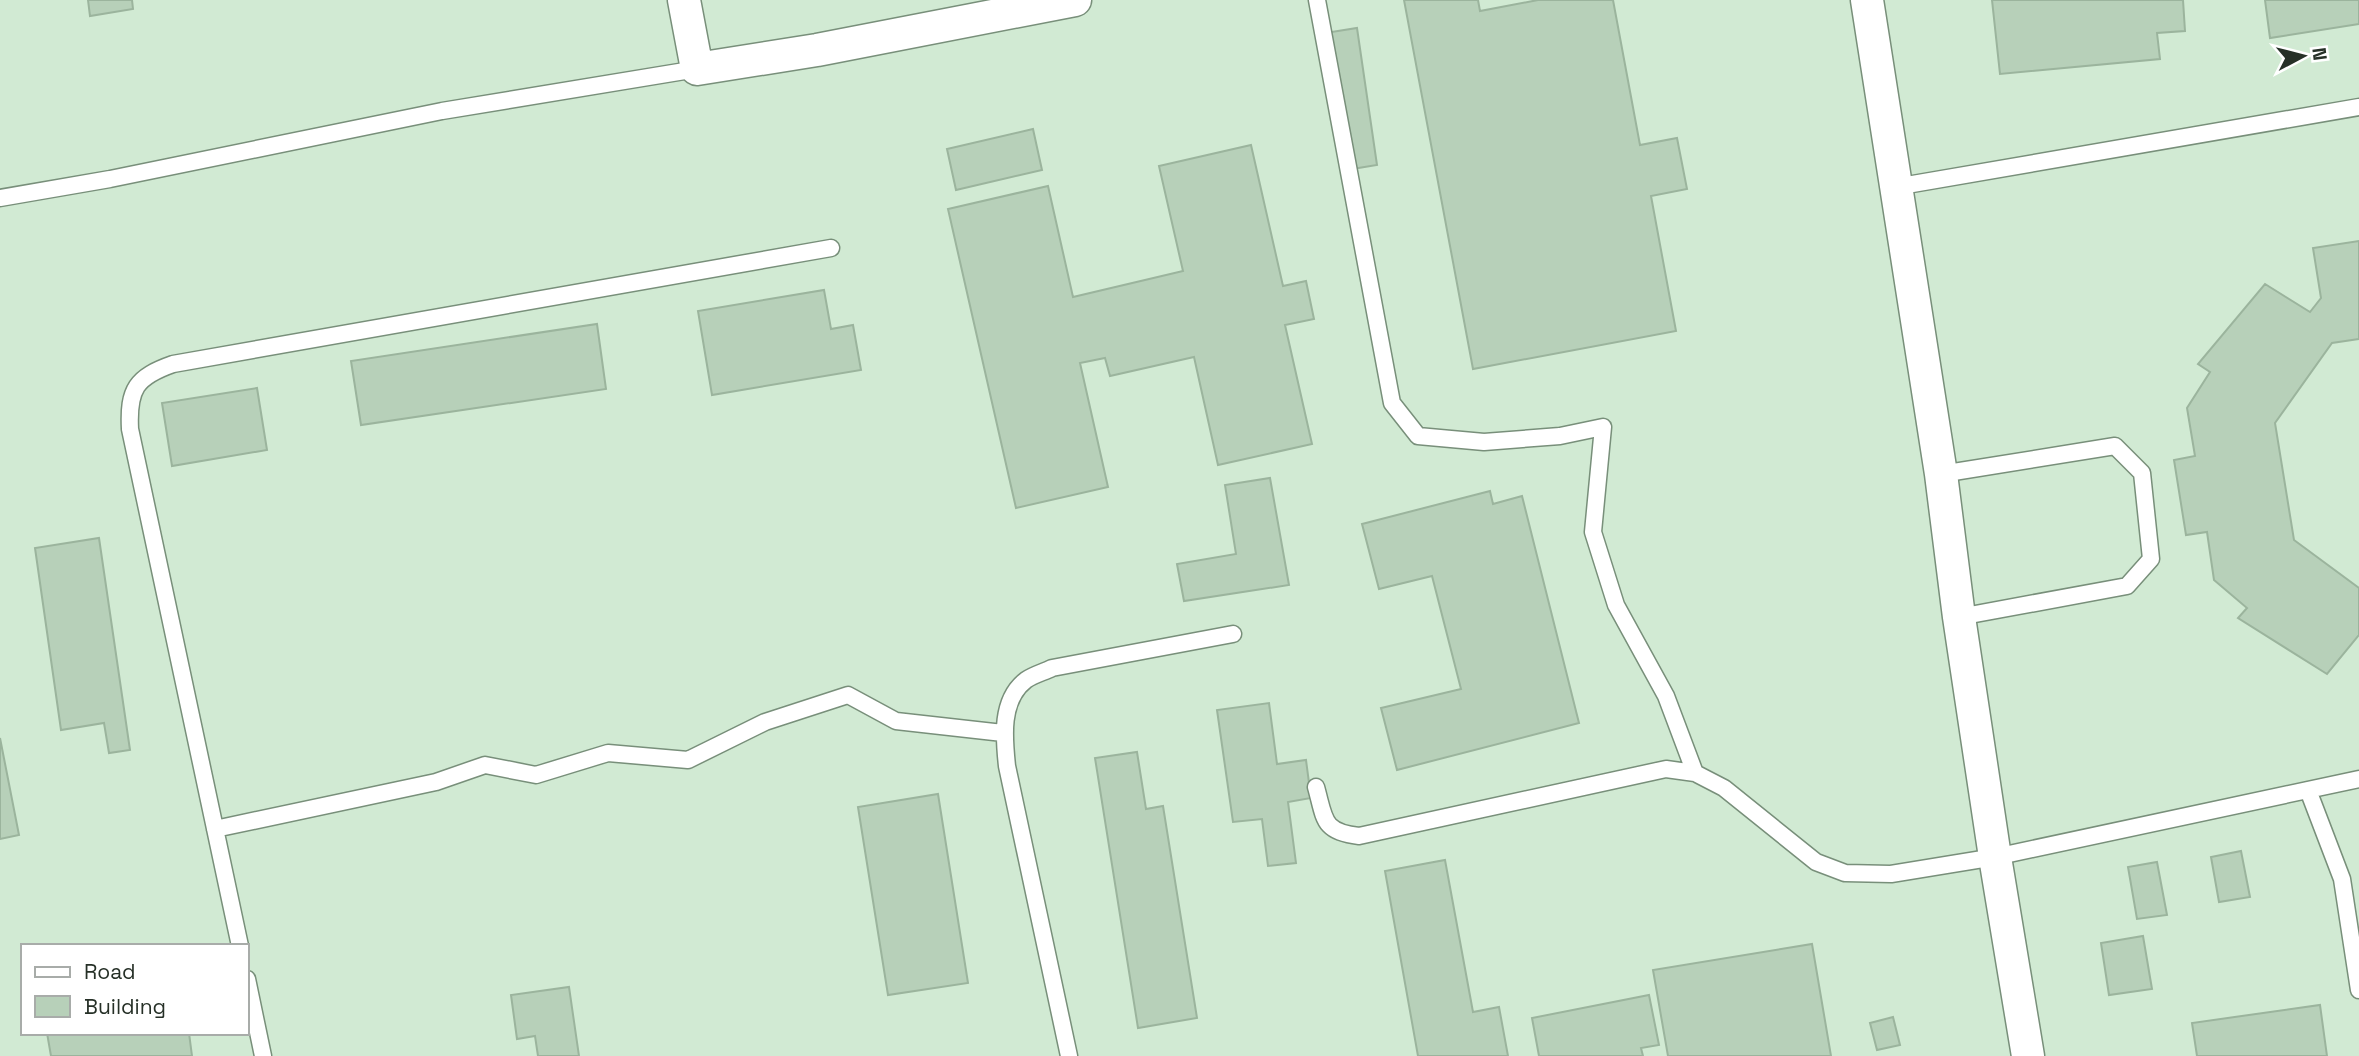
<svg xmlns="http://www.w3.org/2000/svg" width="2359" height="1056" font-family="'Space Grotesk',sans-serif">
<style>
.building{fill:#b7d0b9;stroke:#9bb49d;stroke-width:2}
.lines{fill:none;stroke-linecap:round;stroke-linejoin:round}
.service-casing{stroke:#788f7a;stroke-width:19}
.minor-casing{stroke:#788f7a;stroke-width:35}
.service{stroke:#fff;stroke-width:16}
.minor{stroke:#fff;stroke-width:32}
</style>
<rect width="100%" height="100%" fill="#d1ead3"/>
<path class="building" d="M88 0H132L133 9 90 16Z
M1404 0H1478L1480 11 1538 0H1613L1640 145 1677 138 1687 189 1651 196 1676 331 1473 369Z
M1992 0H2183L2185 31 2157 33 2160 59 2000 74Z
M2265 0H2359V24L2270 38Z
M1357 28 1377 165 1346 170 1325 33Z
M1033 129 1042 170 956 190 947 149Z
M1251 145 1283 286 1306 281 1314 319 1285 325 1312 444 1218 465 1194 357 1110 376 1105 358 1080 363 1108 487 1016 508 948 209 1048 186 1073 297 1183 271 1159 166Z
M2359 241V339L2332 343 2275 423 2294 540 2359 588V635L2327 674 2238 618 2247 608 2214 580 2207 532 2186 535 2174 460 2195 456 2187 408 2210 372 2198 364 2265 284 2310 312 2321 298 2313 248Z
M824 290 831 329 853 325 861 370 712 395 698 311Z
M597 324 606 389 361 425 351 361Z
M257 388 267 450 172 466 162 403Z
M1270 478 1289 585 1184 601 1177 564 1236 554 1225 485Z
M1490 491 1493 504 1522 496 1579 723 1397 770 1381 708 1461 689 1432 576 1379 589 1362 524Z
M99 538 130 750 109 753 104 723 61 730 35 548Z
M1269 703 1277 764 1306 760 1311 798 1288 802 1296 863 1268 866 1262 819 1233 822 1217 710Z
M0 738 19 835 0 839Z
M1137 752 1146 809 1163 806 1197 1018 1138 1028 1095 758Z
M938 794 968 983 888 995 858 807Z
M2241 851 2250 897 2219 902 2211 857Z
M1445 860 1473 1012 1499 1007 1508 1056H1418L1385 871Z
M2157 862 2167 915 2137 919 2128 867Z
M2143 936 2152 989 2109 995 2101 943Z
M1812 944 1831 1056H1668L1653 970Z
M569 987 579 1056H538L535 1036 517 1039 511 995Z
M1649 995 1659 1045 1641 1048 1643 1056H1539L1532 1018Z
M2320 1005 2327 1056H2197L2192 1023Z
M1893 1017 1900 1045 1877 1050 1870 1023Z
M47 1033H189L192 1056H51Z"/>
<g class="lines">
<g class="service-casing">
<path id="service" d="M1317 0 1392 403 1418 436 1484 442 1560 436 1603 427 1593 532 1616 605 1666 696 1695 773
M1895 187 2359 107
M0 198 110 179 442 111 697 69
M1941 474 2115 446 2142 473 2151 559 2127 586 1959 617
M1316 787C1325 819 1322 832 1359 836L1666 769 1695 773 1724 788 1816 862 1845 873 1891 874 1995 857 2359 779
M2308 790 2342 879 2359 990
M215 829 436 782 485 765 536 775 608 753 688 760 765 722 848 695 896 721 1003 733
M240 946 130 429C128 389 136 377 173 364L831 248
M247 979 263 1056
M1069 1056 1007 766C1004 738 1000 700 1026 680 1033 675 1044 672 1052 668L1233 634"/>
</g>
<g class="minor-casing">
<path id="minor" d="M684 0 697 69 817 50 1075 0
M1867 0 1941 474 1959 617 1995 857 2028 1056"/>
</g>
<use href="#service" class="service"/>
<use href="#minor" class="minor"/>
</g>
<rect x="21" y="944" width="228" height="91" fill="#ffffff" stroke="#a8aca9" stroke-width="2"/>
<rect x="35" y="967" width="35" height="10" fill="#ffffff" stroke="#a8aca9" stroke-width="2"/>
<text x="84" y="979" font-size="21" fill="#263027">Road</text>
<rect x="35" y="996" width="35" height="21" fill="#b7d0b9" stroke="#a8aca9" stroke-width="2"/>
<text x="84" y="1014" font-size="21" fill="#263027">Building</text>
<g transform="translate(2303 56) rotate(83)" stroke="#ffffff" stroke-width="5" paint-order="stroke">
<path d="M0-5L12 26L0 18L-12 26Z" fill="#263027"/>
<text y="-10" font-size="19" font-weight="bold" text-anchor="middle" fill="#263027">N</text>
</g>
</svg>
